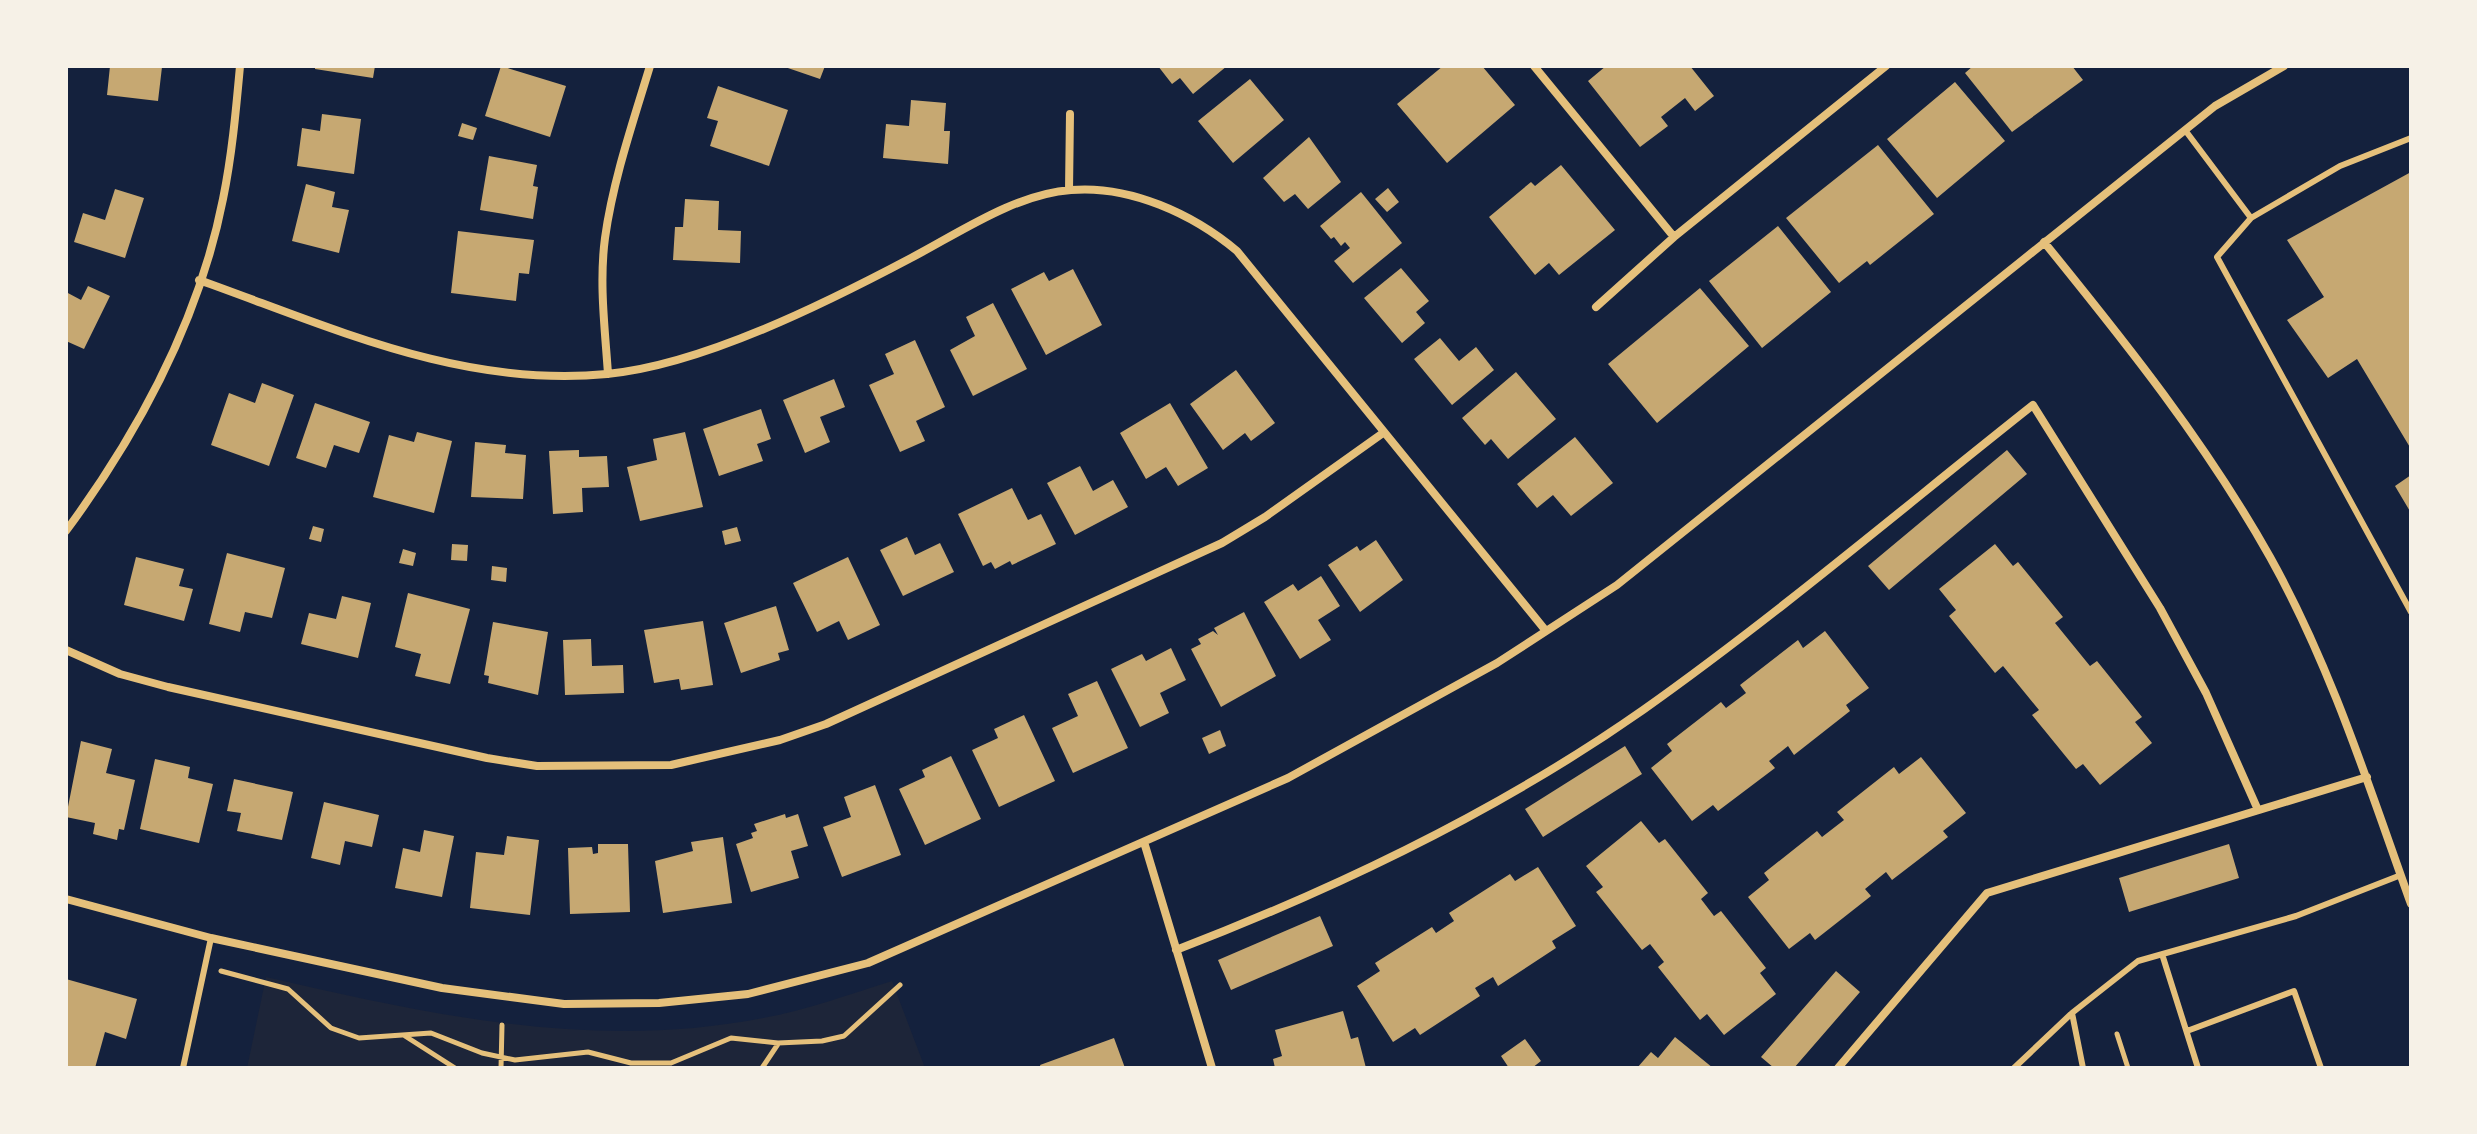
<svg xmlns="http://www.w3.org/2000/svg" width="2477" height="1134" font-family="Lato,sans-serif">
<style>
.green{fill:#1d2539}
.building{fill:#c6a872}
.lines{fill:none;stroke-linecap:round;stroke-linejoin:round}
.path{stroke:#e5c07b;stroke-width:5}
.service{stroke:#e5c07b;stroke-width:6}
.minor{stroke:#e5c07b;stroke-width:8}
</style>
<rect width="100%" height="100%" fill="#14213d"/>
<path class="green" d="M266 977C430 1015 595 1051 763 1018 807 1010 850 994 892 981L925 1068H247Z"/>
<path class="building" d="M110 66 162 67 158 101 107 95Z
M315 66H375L373 78 315 69Z
M501 66 566 86 550 137 485 116Z
M782 66H825L820 79Z
M1158 66H1227L1193 94 1180 78 1172 84Z
M1443 66H1482L1515 105 1447 163 1397 104Z
M1606 66H1690L1714 96 1695 111 1685 98 1661 117 1668 126 1640 147 1588 81Z
M1973 66H2072L2083 80 2012 132 1965 73Z
M1250 79 1284 120 1233 163 1198 121Z
M1955 82 2005 141 1937 198 1887 139Z
M718 86 788 110 769 166 710 146 718 121 707 118Z
M911 100 946 103 944 131H950L948 164 883 158 886 124 909 126Z
M322 114 361 119 354 174 297 166 302 128 320 131Z
M462 123 477 128 473 140 458 136Z
M1309 137 1341 182 1308 209 1295 194 1284 202 1263 178Z
M1878 145 1934 214 1870 265 1867 261 1839 283 1786 218Z
M489 156 537 165 533 186 538 187 533 219 480 210Z
M1561 165 1615 230 1559 275 1549 263 1535 275 1489 217 1531 182 1535 186Z
M2411 172V449L2357 359 2328 378 2287 320 2324 297 2287 240Z
M306 184 335 192 332 207 349 210 339 253 292 241Z
M1388 188 1399 202 1387 212 1375 199Z
M115 189 144 198 125 258 74 242 83 213 105 220Z
M1361 192 1402 243 1353 283 1334 261 1350 248 1345 242 1341 246 1334 237 1331 239 1320 226Z
M685 199 719 201 718 230 741 231 740 263 673 260 675 227H683Z
M1778 226 1831 292 1762 348 1709 281Z
M458 231 534 240 529 274 519 273 516 301 451 293Z
M1401 268 1429 301 1416 312 1425 323 1402 343 1364 298Z
M1073 269 1102 325 1046 355 1011 289 1044 272 1049 281Z
M88 286 110 296 84 349 66 341V292L81 300Z
M1700 288 1749 346 1657 423 1608 364Z
M993 303 1027 369 973 396 950 350 975 336 966 317Z
M1440 338 1459 361 1476 347 1494 370 1452 405 1414 359Z
M915 340 945 407 916 421 925 441 900 452 869 385 894 374 885 354Z
M1236 370 1275 423 1251 441 1245 433 1223 450 1190 404Z
M1516 372 1556 419 1508 459 1491 439 1485 445 1462 418Z
M834 379 845 407 820 417 830 442 805 453 783 400Z
M262 383 294 395 269 466 211 445 229 393 255 403Z
M315 403 370 422 359 453 334 445 326 468 296 458Z
M1170 403 1208 468 1178 486 1166 467 1146 479 1120 433Z
M761 409 771 439 757 444 763 461 719 476 703 429Z
M417 432 452 441 434 513 373 497 389 435 414 442Z
M685 432 703 507 640 521 627 467 657 460 653 439Z
M1575 437 1613 483 1571 516 1553 495 1537 508 1517 484Z
M475 442 506 445 505 453 526 455 523 499 471 497Z
M579 450V457L607 456 609 487 582 488 583 512 553 514 549 451Z
M2007 450 2027 474 1889 590 1868 566Z
M1080 466 1093 491 1113 480 1128 507 1075 535 1047 483Z
M2411 475V513L2395 486Z
M1012 488 1028 520 1041 514 1056 544 1012 565 1010 561 995 569 991 562 983 566 958 514Z
M313 526 324 529 321 542 309 539Z
M737 527 741 541 725 545 722 531Z
M907 537 915 555 940 543 954 572 903 596 880 550Z
M1376 540 1403 580 1360 612 1328 565 1357 546 1360 551Z
M452 544 468 545 467 561 451 560Z
M1995 544 2013 566 2018 562 2063 617 2055 623 2090 666 2097 661 2142 717 2135 722 2152 743 2100 785 2083 764 2076 769 2032 715 2039 710 2003 666 1995 673 1949 616 1956 610 1939 589Z
M403 549 416 553 413 566 399 563Z
M227 553 285 568 272 618 245 612 240 632 209 624Z
M136 557 184 569 179 586 193 589 184 621 124 605Z
M848 557 880 625 848 640 839 621 817 632 793 583Z
M492 566 507 568 506 582 491 580Z
M1321 576 1340 606 1318 620 1331 640 1300 659 1264 602 1293 584 1298 591Z
M408 593 470 609 450 684 415 676 421 654 395 647Z
M342 596 371 603 358 658 301 644 309 613 336 619Z
M776 606 789 650 778 653 780 660 741 673 724 623Z
M1244 612 1276 676 1221 707 1191 649 1201 644 1198 639 1213 631 1218 635 1214 628Z
M703 621 713 685 681 690 679 679 654 683 644 630Z
M493 622 548 632 538 695 488 683 489 676 484 675Z
M1825 631 1869 688 1846 705 1850 711 1794 755 1788 746 1769 761 1775 768 1718 811 1713 805 1692 821 1651 768 1672 751 1667 744 1721 702 1726 708 1746 693 1740 685 1798 640 1803 648Z
M591 639 592 666 623 665 624 693 565 695 563 640Z
M1171 648 1186 680 1160 693 1169 713 1140 727 1111 669 1142 654 1146 661Z
M1097 681 1128 748 1073 773 1052 728 1078 716 1068 694Z
M1024 715 1055 781 999 807 972 750 998 738 994 729Z
M1220 730 1226 746 1209 754 1202 738Z
M81 741 112 749 106 773 135 780 124 830 119 829 117 840 93 834 95 823 66 817Z
M1625 746 1642 774 1543 837 1525 809Z
M951 756 981 819 925 845 899 789 925 777 922 770Z
M1921 757 1966 813 1943 831 1948 837 1892 880 1886 872 1865 889 1871 896 1815 940 1810 933 1789 949 1748 897 1769 880 1764 873 1817 831 1822 837 1844 820 1837 812 1894 767 1899 774Z
M155 759 190 767 188 778 213 784 199 843 140 829Z
M234 779 293 792 282 840 237 831 241 813 227 811Z
M875 785 901 855 842 877 823 827 851 817 844 797Z
M324 802 379 815 372 847 345 841 340 865 311 858Z
M785 814 786 818 798 814 808 846 791 851 799 878 751 892 736 844 753 838 751 833 757 831 754 824Z
M1641 821 1659 843 1665 839 1708 893 1701 899 1714 916 1721 911 1766 968 1760 973 1776 994 1724 1035 1707 1014 1700 1020 1658 967 1664 962 1650 944 1642 950 1596 892 1603 887 1586 866Z
M424 830 454 836 442 897 395 888 403 848 420 852Z
M507 836 539 840 530 915 470 908 476 852 504 855Z
M723 837 732 903 663 913 655 861 693 851 691 842Z
M598 844H628L630 912 570 914 568 848 592 847 593 854 598 853Z
M2229 844 2239 878 2129 912 2119 878Z
M1538 867 1576 926 1552 941 1556 948 1498 986 1493 977 1475 988 1480 996 1420 1035 1415 1028 1393 1042 1357 986 1380 971 1375 963 1432 927 1436 933 1454 921 1449 913 1510 874 1515 881Z
M1320 916 1333 946 1231 990 1218 960Z
M1836 971 1860 992 1794 1068H1774L1761 1057Z
M66 979 137 999 126 1039 105 1032 95 1068H66Z
M1343 1011 1351 1039 1358 1037 1366 1068H1275L1273 1059 1282 1056 1275 1030Z
M1675 1037 1713 1068H1637L1651 1052 1658 1058Z
M1114 1038 1125 1068H1041L1040 1065Z
M1525 1039 1541 1061 1532 1068H1509L1501 1056Z"/>
<g class="lines">
<path class="path" d="M221 971 288 989 331 1028 359 1038 431 1033 482 1053 515 1060 588 1052 631 1063H671L731 1038 778 1043 822 1041 844 1036 900 985
M2117 1034 2128 1068
M405 1036 455 1068
M501 1068 502 1025
M762 1068 778 1044"/>
<path class="service" d="M2185 130 2251 218 2340 166 2411 138
M2251 218 2217 257 2411 612
M2162 954 2198 1068
M2072 1013 2083 1068
M2187 1031 2294 991 2321 1068
M183 1068 211 938
M2014 1068 2072 1013 2138 961 2296 916 2401 875"/>
<path class="minor" d="M1534 66 1674 237
M1069 190 1070 114
M2044 242C2126 343 2206 443 2270 557 2331 666 2369 787 2411 904
M199 280C334 328 461 388 607 374 702 365 826 303 911 258 959 233 1015 194 1071 190 1130 185 1193 214 1237 251L1546 631
M1596 307 1674 237 1886 66
M608 374C605 329 599 283 605 238 613 180 633 122 650 66
M66 531C139 432 199 321 223 199 232 155 236 110 240 66
M66 650 120 674 168 687 487 758 537 766 671 765 780 740 826 724 1222 543 1265 517 1383 433
M1144 842 1212 1068
M66 899 211 938 442 988 564 1004 659 1003 748 994 868 963 1288 778 1497 663 1617 585 2215 106 2284 66
M1176 950C1340 887 1499 811 1643 710 1777 615 1904 507 2033 405L2160 608 2206 693 2258 810
M1838 1068 1987 893 2367 777"/>
</g>
<rect width="2477" height="1134" fill="none" stroke="#f6f1e7" stroke-width="136"/>
</svg>
